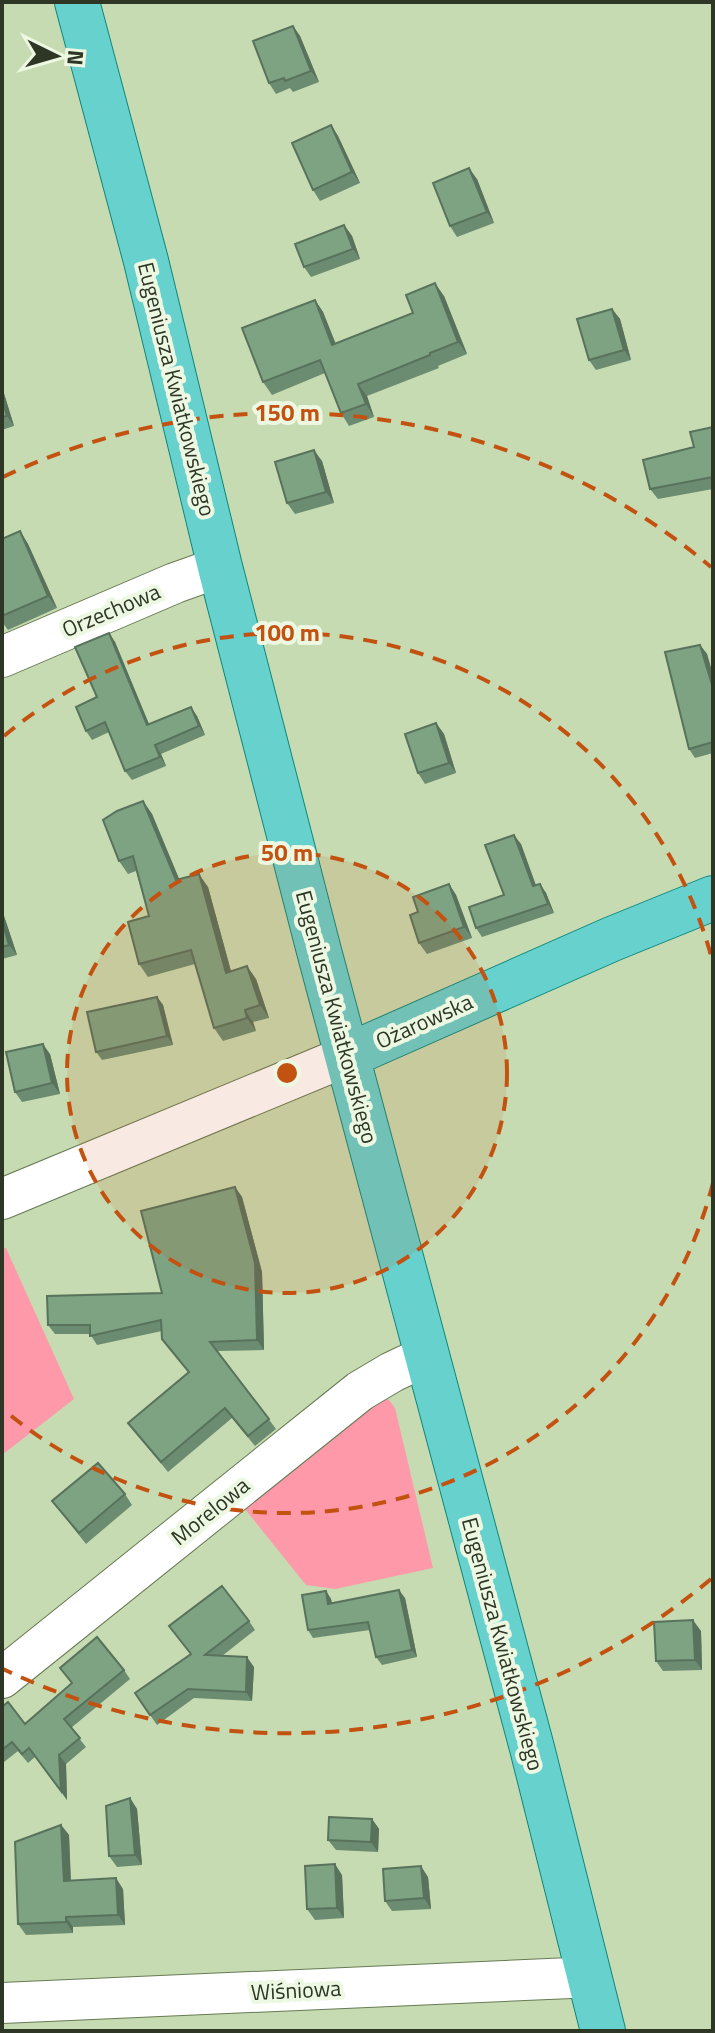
<svg xmlns="http://www.w3.org/2000/svg" width="715" height="2033" font-family="'Titillium Web',sans-serif">
<style>
.green{fill:#fd99a9}
.lines{fill:none;stroke-linecap:round;stroke-linejoin:round}
.minor-casing{stroke:#677a54;stroke-width:42}
.major-casing{stroke:#10877d;stroke-width:46}
.minor{stroke:#fff;stroke-width:40}
.major{stroke:#66d1cd;stroke-width:44}
.wall{fill:#6c8c71}
.shaded-wall{fill:#58725c}
.building{fill:#7da383;stroke:#58725c;stroke-width:2}
.ring{fill:none;stroke:#c35211;stroke-width:4;stroke-dasharray:14 10}
.labels{text-anchor:middle;stroke-width:8;stroke-linejoin:round;paint-order:stroke}
.street-label{font-size:22px;fill:#2e3626;stroke:#edf8e3}
.centre{fill:#c35211;stroke:#edf8e3;stroke-width:4}
.ring-label{font-size:24px;text-anchor:middle;font-weight:bold;fill:#c35211;stroke:#edf8e3;stroke-width:8;stroke-linejoin:round;paint-order:stroke}
</style>
<rect width="100%" height="100%" fill="#c6dbb1"/>
<path class="green" d="M6 1248 74 1399 2 1455V1249Z
M381 1397 389 1400 395 1408 433 1568 335 1589 306 1585 245 1509Z"/>
<g class="lines">
<g class="minor-casing">
<path id="minor" d="M2 657 175 583 220 567
M2 1199 347 1056
M2 1678 360 1391 392 1372 426 1356
M2 2003 571 1978 589 1974"/>
</g>
<g class="major-casing">
<path id="major" d="M77 2 146 261 220 567 319 951 532 1748 603 2031
M347 1056 612 939 713 898"/>
</g>
<use href="#minor" class="minor"/>
<use href="#major" class="major"/>
</g>
<path class="wall" d="M293 26 300 36 319 82 293 92 290 88 276 94 269 83Z
M331 125 338 136 360 183 320 201 313 190Z
M477 179 494 223 457 237 450 226Z
M344 225 352 236 360 259 311 277 304 267Z
M444 296 467 354 438 366 439 368 367 396 374 417 349 426 341 413 325 373 272 395 263 382 315 300 323 312 336 344 413 313Z
M612 309 620 319 631 360 596 370 589 360Z
M2 387 14 426 2 430Z
M713 427V489L658 499 650 489Z
M322 461 334 503 295 514 287 503Z
M20 531 28 544 57 608 8 630 2 622V539Z
M109 633 115 642 149 724 197 716 205 735 161 754 166 766 132 780 125 771 109 732 92 740 86 731 97 697Z
M700 645 707 654 713 675V753L695 758 689 749Z
M436 723 444 734 456 773 425 784 418 773Z
M143 801 152 814 179 879 208 887 231 971 256 979 269 1018 253 1022 256 1031 223 1041 214 1028 195 964 148 977 139 964 149 916 136 871 128 874 119 861Z
M521 844 536 885 540 884 546 893 554 913 482 937 476 928 504 895Z
M449 884 456 895 472 938 427 954 419 943 418 912Z
M2 910 17 955 2 959Z
M157 997 163 1005 173 1045 102 1060 96 1052Z
M50 1054 60 1094 22 1102 15 1092Z
M235 1187 242 1197 262 1272 264 1350 218 1351 276 1429 255 1446 232 1418 168 1472 128 1423 189 1373 162 1339V1331L97 1345 90 1334H55L48 1325 162 1293Z
M125 1494 132 1505 86 1544 52 1501Z
M326 1591 331 1599 332 1603 405 1598 417 1657 382 1665 376 1657 370 1630 313 1638 308 1630Z
M249 1621 255 1630 222 1656 254 1667 252 1701 194 1698 157 1725 135 1693Z
M701 1631 702 1670 663 1671 656 1661Z
M60 1668 124 1670 130 1679 71 1728 86 1747 66 1764 67 1800 35 1757 28 1763 18 1751 4 1762 2 1758V1707L25 1724 72 1683Z
M130 1798 137 1809 142 1865 117 1867 109 1856Z
M372 1819 379 1829 378 1852 336 1850 328 1840Z
M61 1825 69 1835 71 1880 123 1889 125 1925 73 1927V1933L26 1935 18 1924Z
M342 1875 344 1918 315 1920 307 1909Z
M428 1877 431 1909 392 1911 385 1901Z"/>
<path class="shaded-wall" d="M293 26 300 36 319 82 311 71Z
M331 125 338 136 360 183 352 172Z
M469 168 477 179 494 223 487 212Z
M344 225 352 236 360 259 353 249Z
M435 283 444 296 467 354 458 342Z
M315 300 323 312 341 358 332 345Z
M612 309 620 319 631 360 624 350Z
M358 384 367 396 374 417 366 404Z
M2 387 14 426 7 416 2 400Z
M314 450 322 461 334 503 326 492Z
M20 531 28 544 57 608 48 596Z
M109 633 115 642 153 734 147 725Z
M700 645 707 654 713 675V688Z
M191 707 197 716 205 735 199 726Z
M436 723 444 734 456 773 449 763Z
M155 745 161 754 166 766 160 757Z
M143 801 152 814 185 893 176 880Z
M514 835 521 844 539 895 533 886Z
M199 874 208 887 235 986 226 973Z
M449 884 456 895 472 938 464 927Z
M540 884 546 893 554 913 548 904Z
M2 910 17 955 9 945 2 921Z
M247 966 256 979 269 1018 260 1005Z
M157 997 163 1005 173 1045 167 1036Z
M245 1010 253 1022 256 1031 247 1018Z
M43 1044 50 1054 60 1094 52 1083Z
M235 1187 242 1197 262 1272 264 1350 257 1340Z
M399 1590 405 1598 417 1657 412 1650Z
M326 1591 331 1599 333 1611 328 1604Z
M693 1620 701 1631 702 1670 695 1660Z
M247 1657 254 1667 252 1701 246 1692Z
M59 1755 66 1764 67 1800 61 1791Z
M130 1798 137 1809 142 1865 135 1855Z
M372 1819 379 1829 378 1852 371 1842Z
M61 1825 69 1835 71 1891 64 1881Z
M335 1864 342 1875 344 1918 337 1908Z
M421 1866 428 1877 431 1909 424 1898Z
M116 1878 123 1889 125 1925 118 1915Z
M66 1917 73 1927V1933L66 1922Z"/>
<path class="building" d="M293 26 311 71 285 81 284 78 269 83 253 41Z
M331 125 352 172 313 190 292 143Z
M469 168 487 212 450 226 433 183Z
M344 225 353 249 304 267 295 244Z
M435 283 458 342 430 353V355L358 384 366 404 341 413 320 360 263 382 242 328 315 300 332 345 413 313 406 295Z
M612 309 624 350 589 360 577 319Z
M2 400 7 416 2 417Z
M713 427V477L650 489 643 460 694 447 690 432Z
M314 450 326 492 287 503 275 462Z
M20 531 48 596 2 616V539Z
M109 633 147 725 191 707 199 726 155 745 160 757 125 771 105 722 86 731 76 707 97 697 75 647Z
M700 645 713 688V742L689 749 665 652Z
M436 723 449 763 418 773 405 734Z
M143 801 176 880 199 874 226 973 247 966 260 1005 245 1010 247 1018 214 1028 191 950 139 964 128 922 149 916 133 856 119 861 103 820 117 811Z
M514 835 533 886 540 884 548 904 476 928 469 907 504 895 485 845Z
M449 884 464 927 419 943 410 915 418 912 413 897Z
M2 921 9 945 2 947Z
M157 997 167 1036 96 1052 87 1012Z
M43 1044 52 1083 15 1092 6 1052Z
M235 1187 255 1263 257 1340 210 1342 269 1419 248 1436 225 1408 161 1462 128 1423 189 1372 162 1339 161 1320 90 1336V1325H48L47 1296 162 1293 141 1211Z
M98 1463 125 1494 79 1533 52 1501Z
M222 1586 249 1621 205 1655 247 1657 246 1692 188 1689 150 1715 135 1693 191 1654 169 1626Z
M399 1590 412 1650 376 1657 368 1622 308 1630 302 1595 326 1591 328 1604Z
M693 1620 695 1660 656 1661 654 1622Z
M97 1637 124 1670 64 1719 80 1738 59 1755 61 1791 29 1748 22 1754 12 1742 2 1750V1707L8 1702 25 1724 72 1683 60 1668Z
M130 1798 135 1855 109 1856 106 1806Z
M329 1817 372 1819 371 1842 328 1840Z
M61 1825 64 1881 116 1878 118 1915 66 1917V1922L18 1924 15 1842Z
M335 1864 337 1908 307 1909 305 1866Z
M421 1866 424 1898 385 1901 383 1869Z"/>
<circle cx="287" cy="1073" r="220" fill="#c35211" fill-opacity=".12"/>
<g class="ring">
<circle cx="287" cy="1073" r="220"/>
<path d="M713 1183A440 440 0 0 1 4 1410M4 736A440 440 0 0 1 713 963"/>
<path d="M711 1579A660 660 0 0 1 3 1669M3 477A660 660 0 0 1 711 567"/>
</g>
<g class="labels">
<g class="street-label">
<text transform="translate(177 389) rotate(76)" y="8">Eugeniusza Kwiatkowskiego</text>
<text transform="translate(111 610) rotate(-23)" y="8">Orzechowa</text>
<text transform="translate(337 1017) rotate(75)" y="8">Eugeniusza Kwiatkowskiego</text>
<text transform="translate(424 1021) rotate(-24)" y="8">Ożarowska</text>
<text transform="translate(210 1511) rotate(-39)" y="8">Morelowa</text>
<text transform="translate(503 1644) rotate(75)" y="8">Eugeniusza Kwiatkowskiego</text>
<text transform="translate(296 1990) rotate(-3)" y="8">Wiśniowa</text>
</g>
</g>
<circle cx="287" cy="1073" r="12" class="centre"/>
<g class="ring-label">
<text x="287" y="421">150 m</text>
<text x="287" y="641">100 m</text>
<text x="287" y="861">50 m</text>
</g>
<rect width="715" height="2033" fill="none" stroke="#2e3626" stroke-width="8"/>
<g transform="translate(56 56) rotate(95)" stroke="#edf8e3" stroke-width="6" paint-order="stroke">
<path d="M0-6L14 30L0 20L-14 30Z" fill="#2e3626"/>
<text y="-12" font-size="22" font-weight="bold" text-anchor="middle" fill="#2e3626">N</text>
</g>
</svg>
